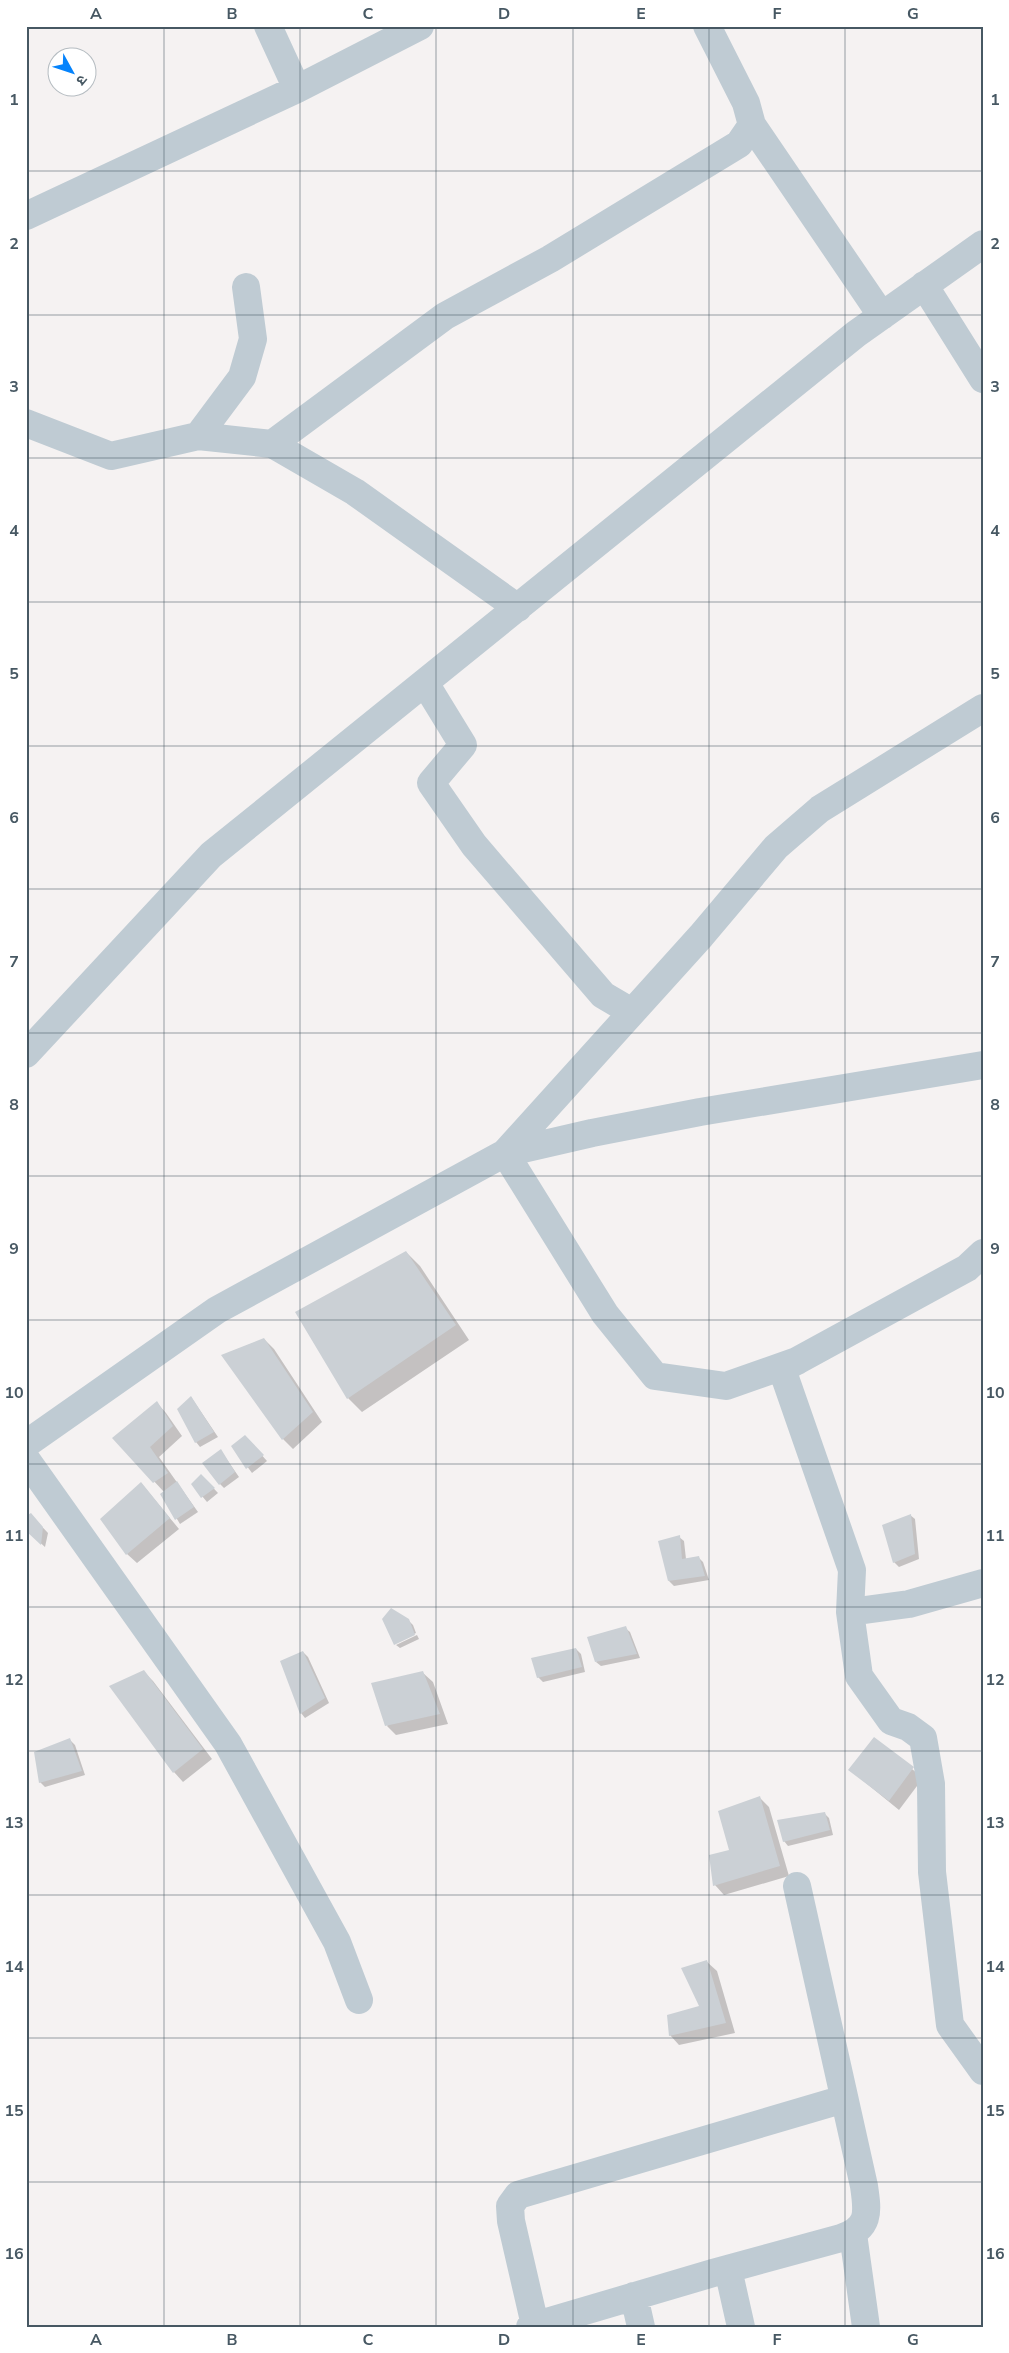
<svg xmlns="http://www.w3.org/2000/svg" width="1009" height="2353" font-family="'Nunito Sans','Noto Sans Devanagari',sans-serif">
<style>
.shadow{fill:#0003}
.building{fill:#cbd0d5}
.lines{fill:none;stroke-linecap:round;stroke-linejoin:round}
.street{stroke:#bfcbd3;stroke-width:28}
.grid{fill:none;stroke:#475863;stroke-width:1;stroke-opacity:0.55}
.neatline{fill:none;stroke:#475863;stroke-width:2}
.grid-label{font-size:16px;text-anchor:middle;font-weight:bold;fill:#475863}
</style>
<rect width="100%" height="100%" fill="#f5f2f2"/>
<path class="shadow" d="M406 1252 420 1266 469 1340 362 1412 348 1398Z
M264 1339 274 1349 322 1422 293 1449 283 1439 223 1355Z
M191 1397 218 1437 200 1447 196 1442Z
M157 1403 166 1413 182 1436 159 1457 198 1512 180 1524 162 1494 164 1492 114 1438Z
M249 1441 267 1461 252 1473 232 1446Z
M221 1451 239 1477 224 1488 220 1484Z
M201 1475 218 1493 207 1502 192 1484Z
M141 1483 179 1529 137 1563 127 1554Z
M31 1515 48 1533 45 1547 26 1530Z
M910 1515 915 1519 919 1559 899 1567 894 1562Z
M679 1537 684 1541 686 1559 698 1557 703 1562 709 1580 674 1586 669 1581Z
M408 1620 413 1625 416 1633 395 1643Z
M625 1628 630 1632 640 1658 601 1666 596 1662Z
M417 1635 419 1639 400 1648 396 1645Z
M576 1649 581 1654 585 1672 543 1682 538 1677Z
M303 1652 308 1657 329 1703 305 1718 301 1713Z
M143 1671 153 1681 212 1759 183 1782 174 1772Z
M423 1673 433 1682 448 1724 396 1735 387 1726Z
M874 1738 923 1778 899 1810 850 1770Z
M70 1740 75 1745 85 1775 45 1787 40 1782Z
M760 1798 769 1807 789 1876 724 1895 715 1885Z
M824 1813 829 1818 833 1835 788 1846 784 1841Z
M707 1962 717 1971 735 2033 679 2045 670 2035 701 2007Z"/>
<path class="building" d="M406 1251 456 1325 347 1399 295 1312Z
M264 1338 313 1412 282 1440 221 1355Z
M191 1396 214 1432 195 1443 177 1409Z
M157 1401 173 1426 150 1447 168 1473 153 1483 112 1438Z
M245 1435 264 1455 246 1469 231 1446Z
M221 1449 235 1472 219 1485 202 1463Z
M201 1474 215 1488 201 1498 191 1484Z
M177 1481 194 1507 175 1520 160 1494Z
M141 1482 170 1518 126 1555 100 1519Z
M31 1513 43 1527 41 1545 26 1531V1516Z
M911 1514 915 1554 893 1563 882 1525Z
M680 1535 682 1559 699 1556 705 1576 668 1581 658 1541Z
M391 1608 409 1619 415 1635 394 1645 382 1619Z
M626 1626 637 1654 595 1662 587 1637Z
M576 1648 582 1667 537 1678 531 1658Z
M303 1651 325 1698 300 1714 280 1661Z
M144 1670 203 1749 173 1773 109 1686Z
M423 1671 440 1714 385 1726 371 1683Z
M874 1737 914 1767 889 1801 848 1770Z
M70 1738 82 1771 39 1783 34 1752Z
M760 1796 780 1866 713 1886 709 1855 729 1850 718 1811Z
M825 1812 830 1830 783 1842 777 1820Z
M707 1960 726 2023 669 2036 667 2015 699 2006 681 1968Z"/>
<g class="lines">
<path class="street" d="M268 26 297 89
M752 125 882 316
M26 216 297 89 420 26
M924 285 983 379
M26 423 111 456 198 436 272 444 355 492 518 608
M198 436 242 377 253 339 246 287
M272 444 445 316 550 259 739 144 752 125 746 103 707 26
M425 683 463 745 431 783 474 845 603 995 632 1012
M26 1054 211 855 856 334 983 244
M983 1253 967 1268 782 1369 852 1570 850 1612 859 1676 891 1721 908 1727 923 1738 931 1784 932 1872 950 2025 983 2071
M797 1361 726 1386 655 1376 605 1314 505 1153 701 936 776 847 820 809 983 708
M26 1444 217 1310 505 1153 592 1133 700 1112 983 1065
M26 1459 228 1744 337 1942 359 2000
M850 1612 909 1604 983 1583
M853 2234 866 2327
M728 2269 741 2327
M634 2296 641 2327
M535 2325 511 2221 510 2206 518 2195 844 2099
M530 2327 713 2273 841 2238C870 2228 868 2213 864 2186L797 1886"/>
</g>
<path class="grid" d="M164 26V2327M300 26V2327M436 26V2327M573 26V2327M709 26V2327M845 26V2327M26 171H983M26 315H983M26 458H983M26 602H983M26 746H983M26 889H983M26 1033H983M26 1176H983M26 1320H983M26 1464H983M26 1607H983M26 1751H983M26 1895H983M26 2038H983M26 2182H983"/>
<rect width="1009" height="2353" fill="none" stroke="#ffffff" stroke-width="55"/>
<g transform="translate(72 72) rotate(130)"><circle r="24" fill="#ffffff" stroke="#b5bcc1"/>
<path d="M0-4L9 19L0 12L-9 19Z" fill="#0583fc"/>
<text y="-8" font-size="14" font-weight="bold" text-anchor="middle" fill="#475863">उ</text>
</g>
<rect x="28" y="28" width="954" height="2298" class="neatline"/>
<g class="grid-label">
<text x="96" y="19">A</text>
<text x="232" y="19">B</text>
<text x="368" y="19">C</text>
<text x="504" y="19">D</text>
<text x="641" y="19">E</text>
<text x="777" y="19">F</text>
<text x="913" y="19">G</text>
<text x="14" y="105">1</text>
<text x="995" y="105">1</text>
<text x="14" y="249">2</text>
<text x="995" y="249">2</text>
<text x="14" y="392">3</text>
<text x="995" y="392">3</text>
<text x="14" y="536">4</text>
<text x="995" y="536">4</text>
<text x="14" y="679">5</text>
<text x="995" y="679">5</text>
<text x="14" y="823">6</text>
<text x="995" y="823">6</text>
<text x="14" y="967">7</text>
<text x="995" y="967">7</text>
<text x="14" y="1110">8</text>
<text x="995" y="1110">8</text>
<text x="14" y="1254">9</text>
<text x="995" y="1254">9</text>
<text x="14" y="1398">10</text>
<text x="995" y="1398">10</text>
<text x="14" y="1541">11</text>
<text x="995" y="1541">11</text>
<text x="14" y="1685">12</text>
<text x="995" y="1685">12</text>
<text x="14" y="1828">13</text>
<text x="995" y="1828">13</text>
<text x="14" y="1972">14</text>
<text x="995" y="1972">14</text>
<text x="14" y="2116">15</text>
<text x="995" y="2116">15</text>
<text x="14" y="2259">16</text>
<text x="995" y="2259">16</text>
<text x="96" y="2345">A</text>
<text x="232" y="2345">B</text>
<text x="368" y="2345">C</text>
<text x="504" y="2345">D</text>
<text x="641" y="2345">E</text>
<text x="777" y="2345">F</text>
<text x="913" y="2345">G</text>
</g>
</svg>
